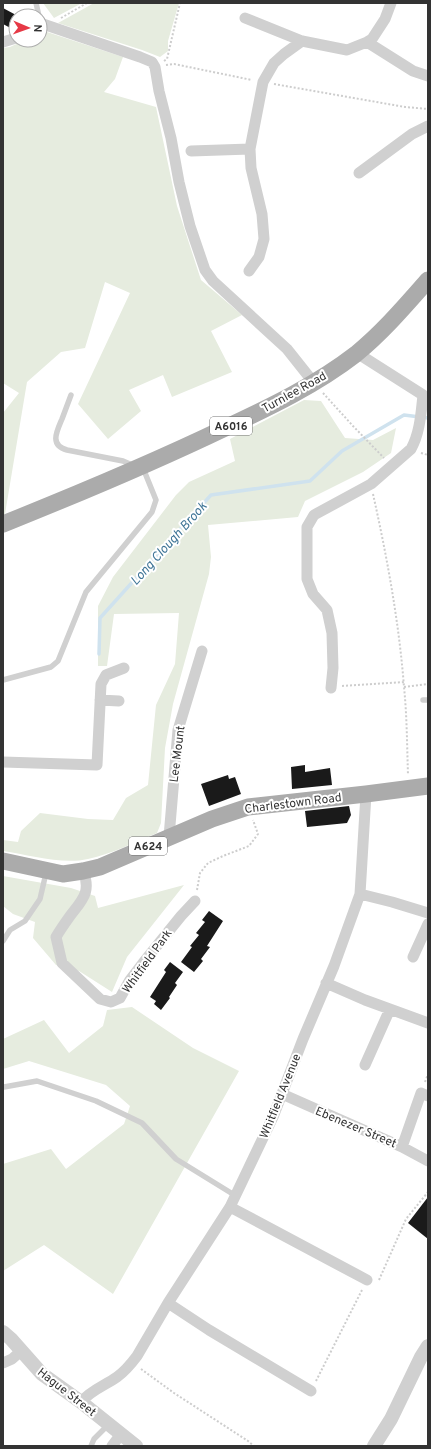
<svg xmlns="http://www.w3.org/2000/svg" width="431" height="1449" font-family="Overpass,sans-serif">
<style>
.green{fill:#e6ecdf}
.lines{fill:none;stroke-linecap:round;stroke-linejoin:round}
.stream{stroke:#cfe2ee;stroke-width:3.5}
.building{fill:#1a1a1a}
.path{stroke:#cdcdcd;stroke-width:2;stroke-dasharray:2 2;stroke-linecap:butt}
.service{stroke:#d0d0d0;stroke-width:5.5}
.minor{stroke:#d0d0d0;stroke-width:11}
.tertiary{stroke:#d0d0d0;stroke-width:14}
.primary{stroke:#ababab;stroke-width:17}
.labels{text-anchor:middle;stroke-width:4;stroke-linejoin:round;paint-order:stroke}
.shield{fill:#fff;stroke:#707070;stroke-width:1}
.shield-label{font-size:11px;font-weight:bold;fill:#333}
.street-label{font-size:12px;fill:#333;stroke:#fff}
.water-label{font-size:13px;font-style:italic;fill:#3f7597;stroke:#fff}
</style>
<rect width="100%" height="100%" fill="#fff"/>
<path class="green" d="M43 3H82L54 18Z
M94 3H179L168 41V51L160 57 142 50 58 23Z
M44 31 123 57 115 79 104 92 156 107 177 206 201 280 242 315 211 331 232 372 172 397 163 375 129 390 141 411 108 439 78 404 130 293 105 282 85 348 61 352 27 382 5 514 3 515V413L19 393 3 383V48L10 47 25 40H40V33Z
M304 400 321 401 345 438 373 440 396 428 391 453 363 472 305 501 298 517 208 525 211 557 209 574 173 704 165 748 161 823 157 833C135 842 112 854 88 859 63 865 29 855 3 851V840L18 842 21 831 40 813 88 819 113 820 126 798 148 785 156 705 175 664 179 613 114 614 107 666H98V606L113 577 176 495 189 482 235 461 230 439Z
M3 876 71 888 95 896 98 908 184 885 127 957 112 992 79 971 56 965 33 938 35 922 13 914 3 906Z
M132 1007 193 1048 239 1071 113 1294 44 1245 3 1271V1164L51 1149 66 1169 124 1124 130 1106 106 1085 29 1061 3 1069V1039L44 1020 69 1053 103 1026 107 1010Z"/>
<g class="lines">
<path class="stream" d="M99 654 100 618 211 495 310 481 342 451 404 415 428 418"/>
</g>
<path class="building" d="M3 8 16 15V31L3 24Z
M305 765V772L330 768 332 785 292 789 291 767Z
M228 775 229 779 235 777 241 794 209 806 201 784Z
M349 806 351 815 347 823 307 827 305 811Z
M209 911 223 921 207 946 210 947 201 959 203 961 194 972 181 962 192 947 190 946 199 935 196 933 205 922 202 920Z
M170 962 183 972 175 983 177 985 169 997 170 998 161 1010 154 1004 156 1001 150 997 166 972 164 970Z
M428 1197V1239L408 1223Z"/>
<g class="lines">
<path class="path" d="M61 18 87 3
M164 61 167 59 180 3
M166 65 174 64 252 80
M274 84 405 107 428 109
M323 393 353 426 384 458
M421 453 428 455
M373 494C387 557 399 622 404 687 407 716 407 746 408 775
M342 686 404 682
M404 687 428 684
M197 890 200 873 208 863 223 856 249 846 258 834 253 820
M425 1082 428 1074
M379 1280 406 1219 428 1192
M141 1369 174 1393 248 1441 254 1446
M316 1381 362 1290"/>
<path class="service" d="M36 3 39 16
M71 395C68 403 65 411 62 419 57 431 49 445 67 450L123 461 130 464 132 468
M3 680 51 667 58 661 86 592 152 512 156 500 143 468
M423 700H428
M3 941 10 930 25 921 40 899 46 873
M4 1087 37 1081 96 1101 142 1123 176 1159 236 1196
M91 1446 94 1439 109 1424"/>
<path class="minor" d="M245 18 302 41 347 50 367 42 372 39 385 19 391 3
M40 23 140 57 152 62 155 67 159 91 171 138 179 182 190 226 205 270 213 281 287 349 314 383
M3 42 16 38
M367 42 413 71 428 76
M191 151 250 149
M359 173 412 134 428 126
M249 271 259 257 264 239 262 214 251 168 250 149 263 82 274 63 284 54 302 41
M331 688 333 668 332 633 327 610 313 594 307 579V527L314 515 371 484 411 449C420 433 421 413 423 395L357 353
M100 700 119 701
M3 762 97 765 101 684 106 675 124 668
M169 837 178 730 202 651
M83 871C92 893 81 901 70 916 65 923 60 930 56 937L62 963 100 999 111 1002 120 998 130 980 143 963 181 916 195 901
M360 894 392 902 428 913
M413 957 428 924
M326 983 365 1000 428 1023
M365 1065 390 1009
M282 1094 402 1147 428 1161
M402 1147 421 1093 428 1096
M230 1207 367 1280
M168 1303 209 1330 311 1391
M3 1363 12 1359 21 1351
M81 1402C91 1390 104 1386 117 1377 124 1372 131 1364 137 1356L168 1303 230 1207 273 1117 303 1039 334 966 360 894 366 794
M112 1446 121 1434"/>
<path class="tertiary" d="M3 1332 11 1339 42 1374 81 1402 136 1446
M374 1446 391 1419 421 1357 428 1346"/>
<path class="primary" d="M3 524C78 494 152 463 225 428 270 407 316 385 356 354 383 332 405 306 428 280
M3 861 63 874 83 871 100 867 212 819 248 807 366 794 428 786"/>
</g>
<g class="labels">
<g class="shield">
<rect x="210" y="417" width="42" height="18" rx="3"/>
<rect x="129" y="837" width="38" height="18" rx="3"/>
</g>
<g class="shield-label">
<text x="231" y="430">A6016</text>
<text x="148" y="850">A624</text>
</g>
<g class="street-label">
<text transform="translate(294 392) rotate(-29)" y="4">Turnlee Road</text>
<text transform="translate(177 754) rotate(-83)" y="4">Lee Mount</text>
<text transform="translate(293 803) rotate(-7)" y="4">Charlestown Road</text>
<text transform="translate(147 961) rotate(-54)" y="4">Whitfield Park</text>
<text transform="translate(280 1096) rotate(-68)" y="4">Whitfield Avenue</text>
<text transform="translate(356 1127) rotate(23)" y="4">Ebenezer Street</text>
<text transform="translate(67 1392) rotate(38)" y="4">Hague Street</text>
</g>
<g class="water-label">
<text transform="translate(168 543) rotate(-48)" y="5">Long Clough Brook</text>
</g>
</g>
<rect width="431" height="1449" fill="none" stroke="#333333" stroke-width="8"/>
<g transform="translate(28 28) rotate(92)"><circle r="19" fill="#ffffff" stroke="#adadad"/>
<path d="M0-3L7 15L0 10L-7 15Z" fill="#e63946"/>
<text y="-6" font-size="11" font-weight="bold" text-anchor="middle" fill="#333333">N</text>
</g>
</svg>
